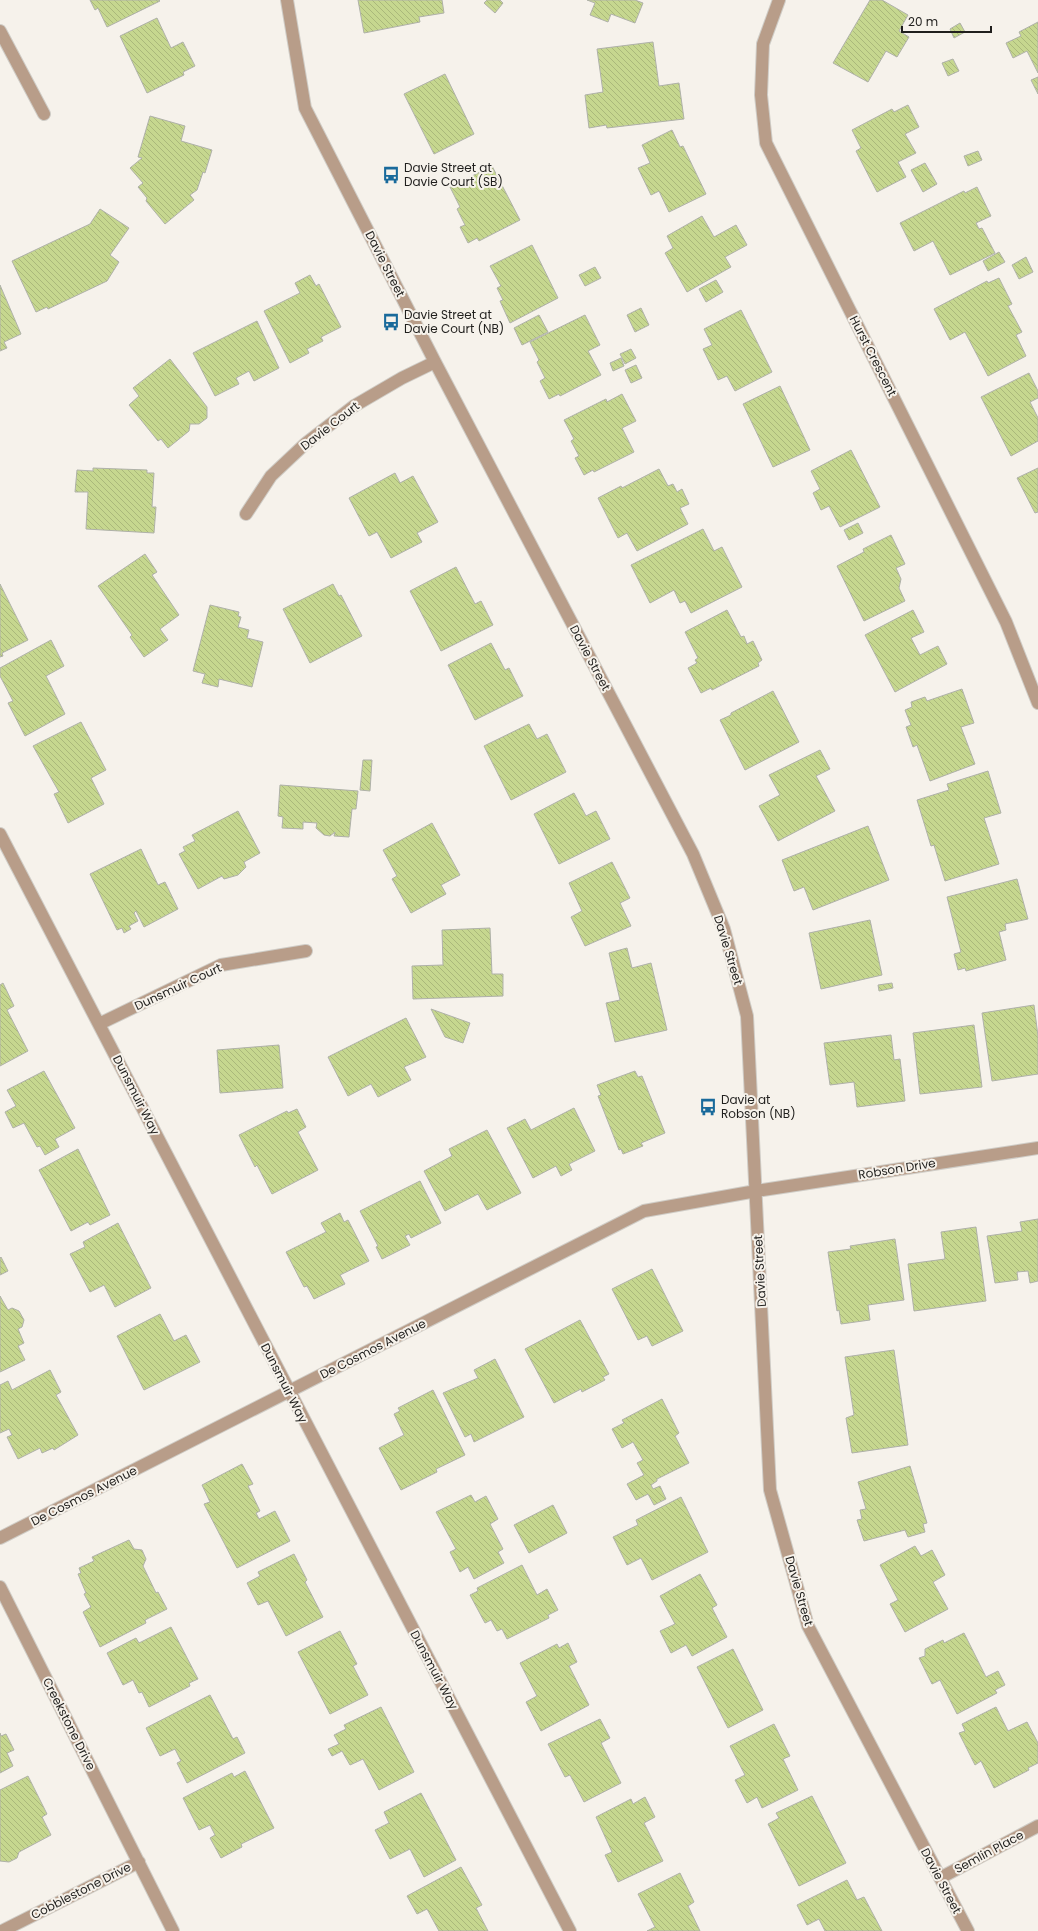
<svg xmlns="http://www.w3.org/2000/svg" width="1038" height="1931" font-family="Poppins,sans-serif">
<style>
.building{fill:url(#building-back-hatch);stroke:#afb1a9}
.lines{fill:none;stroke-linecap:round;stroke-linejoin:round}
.minor-casing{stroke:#cfccc6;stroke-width:14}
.minor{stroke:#b89d89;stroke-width:12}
.labels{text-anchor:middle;stroke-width:4;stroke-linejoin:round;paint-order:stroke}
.poi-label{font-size:12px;fill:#201f1d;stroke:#f6f2eb;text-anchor:start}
.street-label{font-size:12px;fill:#201f1d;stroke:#f6f2eb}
</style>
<defs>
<pattern id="building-back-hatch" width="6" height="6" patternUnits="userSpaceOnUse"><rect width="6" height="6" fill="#c6d78f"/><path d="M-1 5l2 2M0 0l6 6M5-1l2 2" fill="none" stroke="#aab87b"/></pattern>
</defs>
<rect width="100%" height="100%" fill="#f6f2eb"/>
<path class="building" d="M90 0H159L160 1 107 27 98 8 95 10Z
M358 0H442L444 13 419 17 420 22 364 33Z
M487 0H500L503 3 495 13 484 3Z
M587 0H635L643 3 635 23 611 14 608 22 590 15 595 3Z
M870 0H882L908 15 899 31 909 37 897 57 886 51 868 82 833 63Z
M157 18 171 48 183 42 195 66 183 72 184 75 147 93 120 36Z
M1038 22V73L1027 51 1013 58 1006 43 1021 36 1019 32Z
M960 23 965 32 954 38 950 29Z
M653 42 659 86 679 83 684 119 607 128 606 125 589 128 585 95 603 92 597 49Z
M953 59 959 71 948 76 942 63Z
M445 74 474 134 434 154 404 94Z
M1038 77V94L1031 80Z
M908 105 919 127 905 134 916 153 898 162 906 177 877 192 856 151 861 148 852 130 892 109 894 112Z
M150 116 185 126 181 141 212 150 205 173 203 172 197 190 190 195 194 200 165 224 146 201 147 198 138 187 143 183 130 168 142 158 138 157Z
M672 130 680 147 683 146 706 194 669 212 659 191 651 195 638 168 650 163 642 145Z
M978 151 982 160 968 166 964 156Z
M925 163 937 184 923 192 911 170Z
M492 166 520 220 479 241 477 238 468 243 460 227 465 225 457 209 460 207 450 187Z
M977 187 991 216 976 223 979 229 982 228 995 253 950 275 933 241 914 251 900 223 964 191 965 193Z
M100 209 129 228 110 255 119 262 107 281 48 309 47 307 36 312 12 261 90 224Z
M702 216 714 237 736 225 747 245 725 257 731 267 687 292 665 253 673 248 667 236Z
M532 245 558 298 510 323 500 301 503 300 497 288 501 286 490 266Z
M999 252 1005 262 988 271 983 261Z
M1026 257 1033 272 1019 279 1012 265Z
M595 267 601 278 585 286 579 275Z
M310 275 316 286 319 284 341 327 321 337 323 341 307 349 309 353 290 363 264 311 300 293 295 283Z
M999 278 1012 304 1008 306 1022 332 1016 335 1026 356 988 376 965 332 950 340 934 309 987 281 988 283Z
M716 280 723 292 706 302 699 289Z
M0 285 21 334 4 342 7 348 0 351Z
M641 308 649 325 635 332 627 315Z
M741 310 772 372 735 391 727 376 718 380 703 349 712 345 704 329Z
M539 315 548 332 522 345 514 328Z
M585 315 600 345 588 351 601 375 560 396 559 394 549 399 540 381 545 378 537 362 539 360 530 342Z
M257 321 279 368 254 381 249 371 236 378 239 384 215 396 193 353Z
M631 349 636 358 625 364 620 354Z
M621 358 624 366 613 371 610 363Z
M170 359 207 407V418L199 424H190L189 431 168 448 161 439 158 441 129 405 139 396 133 388Z
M636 365 642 378 631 383 625 370Z
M1029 373 1038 391V398L1030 402 1038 418V441L1011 456 981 397Z
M780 386 810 450 773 467 743 404Z
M622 394 636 421 622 428 634 452 594 472 593 470 584 475 575 458 579 456 571 441 574 439 564 420 606 399 607 402Z
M851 450 880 507 840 527 829 506 821 510 813 493 820 489 811 471Z
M93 468 147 470V473H154L152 507H156L154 533 86 529 88 492H75L77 470 93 471Z
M1038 468V512L1035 513 1017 478Z
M659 469 668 486 673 484 677 492 682 489 689 504 680 508 688 524 637 551 627 533 618 538 598 498 621 486 622 488Z
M395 473 400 483 413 476 438 522 417 533 422 542 391 558 377 532 369 536 349 498Z
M858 523 863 533 849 540 844 530Z
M703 529 714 551 722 547 742 587 691 613 685 601 680 603 674 590 650 603 631 565Z
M891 535 905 564 896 568 901 579 899 588 905 601 864 621 837 566 864 552 863 549Z
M145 554 157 572 152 575 179 615 160 629 168 640 144 657 130 637 132 635 98 586Z
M456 567 475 604 481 601 493 625 441 651 410 591Z
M0 584 28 640 2 653 3 656 0 657Z
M333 584 339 596 341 595 362 636 310 663 283 609Z
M210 605 239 612 238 616 241 617 238 627 249 630 247 638 263 642 252 687 219 679 218 687 202 683 205 674 193 671Z
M727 610 741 637 744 636 747 644 753 641 762 660 758 663 759 666 712 690 711 688 701 693 688 668 697 663 695 660 698 658 685 632Z
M913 610 924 632 911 638 920 655 938 646 947 664 895 692 865 635Z
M51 640 64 666 46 676 65 714 25 736 8 703 13 701 0 676V668Z
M491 643 505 670 509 668 523 696 475 720 448 665Z
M962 689 974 723 961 727 975 764 930 781 917 745 913 747 906 727 911 725 905 710 912 707 911 702 925 697 927 701Z
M773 691 799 742 745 770 720 720 731 715V713Z
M81 722 106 770 91 778 104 804 68 823 54 794 59 792 33 746Z
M529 724 537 739 547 734 566 772 511 800 484 746Z
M820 750 830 769 816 776 835 811 778 841 759 806 780 795 769 775Z
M363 760H372L370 791 360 790Z
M988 771 1001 813 984 818 999 864 945 881 934 845 931 846 917 800 949 790 947 784Z
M280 785 358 791 356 809H352L349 837 334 836 335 832 330 836 324 835 316 828 317 823 303 822V829L282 828 283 817 278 816Z
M574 793 586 816 596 811 610 839 559 864 534 814Z
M238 811 260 853 244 862 246 867 238 875 224 879 222 876 198 889 179 854 185 851 183 847 195 841 192 835Z
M432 823 460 875 441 885 446 894 411 913 392 879 397 876 383 850Z
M868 826 889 880 813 910 804 887 794 891 782 860Z
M141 849 158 885 165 882 178 909 144 927 136 911 134 913 138 921 129 926 131 929 124 933 122 928 117 930 90 874Z
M612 862 630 898 620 903 631 926 585 946 571 917 582 911 569 883Z
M1017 879 1028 919 1005 924 1006 930 999 932 1006 960 966 971 965 968 958 970 954 954 961 952 947 897Z
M870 920 882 975 821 989 809 933Z
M490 928 492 974H503V996L413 999 412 966 443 965 442 930Z
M627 948 632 968 651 963 667 1030 615 1042 606 1003 620 1000 609 953Z
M3 983 14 1006 7 1010 28 1051 0 1066V985Z
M892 983 893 988 879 991 878 985Z
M1034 1005 1038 1036V1074L992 1081 982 1013Z
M431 1009 470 1023 463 1043 445 1037Z
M406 1018 426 1057 404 1067 411 1080 378 1097 371 1084 348 1096 328 1057Z
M974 1025 982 1087 920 1094 913 1033Z
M891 1035 894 1060 900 1059 905 1101 857 1107 854 1082 830 1085 824 1043Z
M279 1045 283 1088 220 1093 217 1050Z
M44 1071 75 1128 55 1139 59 1147 45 1155 40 1146 37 1147 24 1123 13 1128 5 1112 16 1106 7 1090Z
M635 1071 638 1077 642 1076 665 1133 641 1143 643 1146 623 1154 621 1149 619 1150 598 1096 601 1095 597 1085Z
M574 1108 595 1151 569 1164 572 1170 561 1176 556 1166 533 1178 507 1128 525 1119 531 1130Z
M297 1109 306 1127 298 1132 318 1170 272 1194 257 1165 255 1167 239 1135 287 1111 288 1113Z
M487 1130 521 1193 487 1210 478 1194 445 1211 424 1171 452 1156 449 1149Z
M78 1149 110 1215 90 1225 88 1222 71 1231 39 1170Z
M420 1181 441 1223 411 1238 409 1234 405 1236 410 1245 382 1259 376 1247 378 1246 360 1211Z
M340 1213 344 1222 348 1220 369 1261 340 1275 345 1284 314 1299 307 1286 304 1287 286 1252 326 1232 321 1223Z
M1038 1219V1281L1030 1283 1028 1271 1017 1272 1018 1280 995 1283 987 1236 1022 1231 1020 1222Z
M118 1223 151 1288 115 1307 104 1285 90 1292 70 1254 85 1247 83 1242Z
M976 1227 986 1301 914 1311 908 1264 945 1259 941 1232Z
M895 1239 904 1300 868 1305 870 1320 841 1324 839 1310 837 1311 828 1252 851 1249 850 1246Z
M1 1257 8 1271 0 1275V1258Z
M652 1269 683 1331 652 1346 647 1336 638 1340 612 1289Z
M0 1296 8 1310 12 1308 19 1311 24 1320 22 1327 18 1329 24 1343 18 1346 25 1360 0 1372Z
M160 1314 174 1341 186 1335 200 1362 144 1390 117 1336Z
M580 1320 609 1374 603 1377 605 1380 582 1392 581 1389 554 1403 525 1349Z
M894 1350 908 1445 852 1453 846 1418 854 1415 845 1357Z
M495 1359 524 1417 474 1442 471 1434 465 1437 443 1393 478 1378 474 1370Z
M50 1370 61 1392 56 1395 78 1435 54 1450 53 1448 42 1453 40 1448 18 1459 7 1437 12 1435 9 1429 0 1433V1385L8 1381 12 1390Z
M433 1390 465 1455 436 1469 437 1472 401 1490 379 1448 404 1435 394 1414 400 1411 398 1408Z
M662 1399 679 1433 675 1436 689 1463 657 1479V1481L651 1485 653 1489 660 1486 666 1499 654 1505 648 1494 636 1500 627 1484 644 1475 637 1463 643 1460 633 1442 622 1448 612 1429 624 1423 622 1420Z
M242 1464 253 1484 248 1486 260 1511 256 1513 259 1519 275 1511 290 1541 237 1568 204 1504 210 1502 202 1485Z
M910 1466 927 1523 923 1524 925 1532 908 1537 905 1530 864 1541 857 1520 862 1519 860 1510 866 1509 858 1482Z
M471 1495 475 1502 486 1496 498 1519 490 1524 503 1549 498 1552 504 1563 474 1579 468 1567 460 1572 450 1552 456 1549 436 1512Z
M681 1497 708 1552 652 1580 641 1558 627 1565 613 1537 638 1525 636 1520Z
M553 1505 567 1533 529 1553 514 1525Z
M129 1540 134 1549 142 1550 146 1559 143 1566 156 1593 158 1592 167 1609 145 1620 146 1623 100 1647 83 1612 91 1607 84 1594 86 1593 78 1574 81 1573 79 1568 94 1561 92 1557Z
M915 1546 921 1556 932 1550 945 1575 933 1582 948 1609 905 1632 890 1604 898 1600 880 1565Z
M294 1554 307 1580 305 1582 323 1617 286 1636 268 1601 258 1605 247 1583 260 1576 258 1572Z
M522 1565 537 1595 547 1589 558 1610 548 1615 549 1618 507 1639 502 1629 497 1631 491 1620 485 1623 470 1595 478 1591 477 1588Z
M700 1574 717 1605 712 1608 727 1637 692 1656 686 1645 671 1653 660 1631 675 1624 660 1596Z
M171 1627 198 1679 189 1683 190 1686 149 1707 142 1692 139 1693 133 1680 123 1685 107 1653 136 1638 139 1643Z
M340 1631 357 1664 353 1666 368 1695 330 1714 298 1652Z
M964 1633 986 1677 998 1671 1005 1685 995 1690 997 1693 957 1714 940 1680 932 1684 919 1658 925 1656V1649L943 1640 944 1643Z
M568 1643 577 1662 569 1666 589 1705 541 1731 526 1702 537 1696 520 1663 557 1644 559 1648Z
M733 1649 763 1710 728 1728 697 1667Z
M210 1695 233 1739 237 1737 245 1753 187 1783 177 1763 181 1761 175 1749 160 1756 146 1728Z
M381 1707 414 1772 379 1790 363 1759 350 1765 342 1751 332 1756 328 1749 339 1744 334 1735 346 1729 344 1725Z
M996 1707 1008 1731 1027 1722 1038 1743V1763L1028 1768 1029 1770 994 1788 981 1761 975 1765 959 1733 965 1731 962 1724Z
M600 1719 610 1738 601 1743 621 1783 584 1802 570 1775 565 1777 548 1744Z
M774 1724 790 1756 783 1759 798 1790 762 1808 757 1797 747 1803 735 1780 745 1775 730 1746Z
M0 1733 1 1736 6 1734 14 1750 7 1753 13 1766 0 1773Z
M245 1771 274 1828 241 1844 242 1847 221 1858 210 1838 215 1835 210 1825 199 1830 183 1798 232 1773 234 1777Z
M28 1776 47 1814 42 1817 51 1835 19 1852 17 1858 9 1862 0 1861V1790Z
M421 1793 456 1860 424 1877 410 1849 390 1859 375 1830 389 1823 384 1812Z
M812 1796 846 1863 799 1886 768 1824 779 1818 776 1813Z
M645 1797 655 1817 644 1823 663 1861 618 1882 605 1855 612 1852 596 1817 631 1799 633 1804Z
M461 1867 482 1905 476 1908 488 1931H439L427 1909 417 1914 407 1896Z
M680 1873 694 1902 688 1906 700 1931H647L655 1927 638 1894Z
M847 1880 857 1900 864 1897 882 1931H825L819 1919 807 1925 797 1905Z"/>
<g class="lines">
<g class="minor-casing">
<path id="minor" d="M287 0 305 108 435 362 693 854 724 929 747 1016 770 1490 808 1626 968 1931
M779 0 763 44 761 95 766 143 1006 622 1038 703
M0 31 44 114
M246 514 271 476 305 444 354 406 402 378 435 362
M0 834 570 1931
M99 1024 221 965 306 951
M0 1538 644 1211 756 1191 1038 1148
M0 1587 173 1931
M940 1878 1038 1826
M2 1931 139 1862"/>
</g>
<use href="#minor" class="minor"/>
</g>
<defs>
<g id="bus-bare" transform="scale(1.38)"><path d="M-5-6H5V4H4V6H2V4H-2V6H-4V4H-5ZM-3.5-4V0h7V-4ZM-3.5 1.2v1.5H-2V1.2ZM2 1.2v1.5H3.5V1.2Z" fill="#196a9b" stroke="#f6f2eb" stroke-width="2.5" paint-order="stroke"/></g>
</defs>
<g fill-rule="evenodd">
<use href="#bus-bare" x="391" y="175"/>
<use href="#bus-bare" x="391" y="322"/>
<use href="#bus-bare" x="708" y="1107"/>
</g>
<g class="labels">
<g class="poi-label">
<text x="404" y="172">Davie Street at<tspan x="404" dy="14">Davie Court (SB)</tspan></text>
<text x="404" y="319">Davie Street at<tspan x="404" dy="14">Davie Court (NB)</tspan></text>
<text x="721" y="1104">Davie at<tspan x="721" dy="14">Robson (NB)</tspan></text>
</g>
<g class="street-label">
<text transform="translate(385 264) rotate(63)" y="4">Davie Street</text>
<text transform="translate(873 356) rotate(63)" y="4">Hurst Crescent</text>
<text transform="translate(330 426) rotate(-38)" y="4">Davie Court</text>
<text transform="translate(590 658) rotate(62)" y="4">Davie Street</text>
<text transform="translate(728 950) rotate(73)" y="4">Davie Street</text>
<text transform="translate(178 987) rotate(-25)" y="4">Dunsmuir Court</text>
<text transform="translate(136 1095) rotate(63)" y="4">Dunsmuir Way</text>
<text transform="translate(897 1169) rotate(-9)" y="4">Robson Drive</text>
<text transform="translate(760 1271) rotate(-93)" y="4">Davie Street</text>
<text transform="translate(373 1349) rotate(-27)" y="4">De Cosmos Avenue</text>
<text transform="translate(284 1383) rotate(63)" y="4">Dunsmuir Way</text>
<text transform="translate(84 1496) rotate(-27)" y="4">De Cosmos Avenue</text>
<text transform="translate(799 1591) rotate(74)" y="4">Davie Street</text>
<text transform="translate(434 1670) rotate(62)" y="4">Dunsmuir Way</text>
<text transform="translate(69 1724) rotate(63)" y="4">Creekstone Drive</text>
<text transform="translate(989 1852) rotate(-28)" y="4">Semlin Place</text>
<text transform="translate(941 1881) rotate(62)" y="4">Davie Street</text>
<text transform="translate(81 1891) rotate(-27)" y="4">Cobblestone Drive</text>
</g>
</g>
<path d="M902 26v6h89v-6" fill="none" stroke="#201f1d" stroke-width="2"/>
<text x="908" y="26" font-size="12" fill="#201f1d" stroke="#f6f2eb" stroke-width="3" paint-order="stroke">20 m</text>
</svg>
